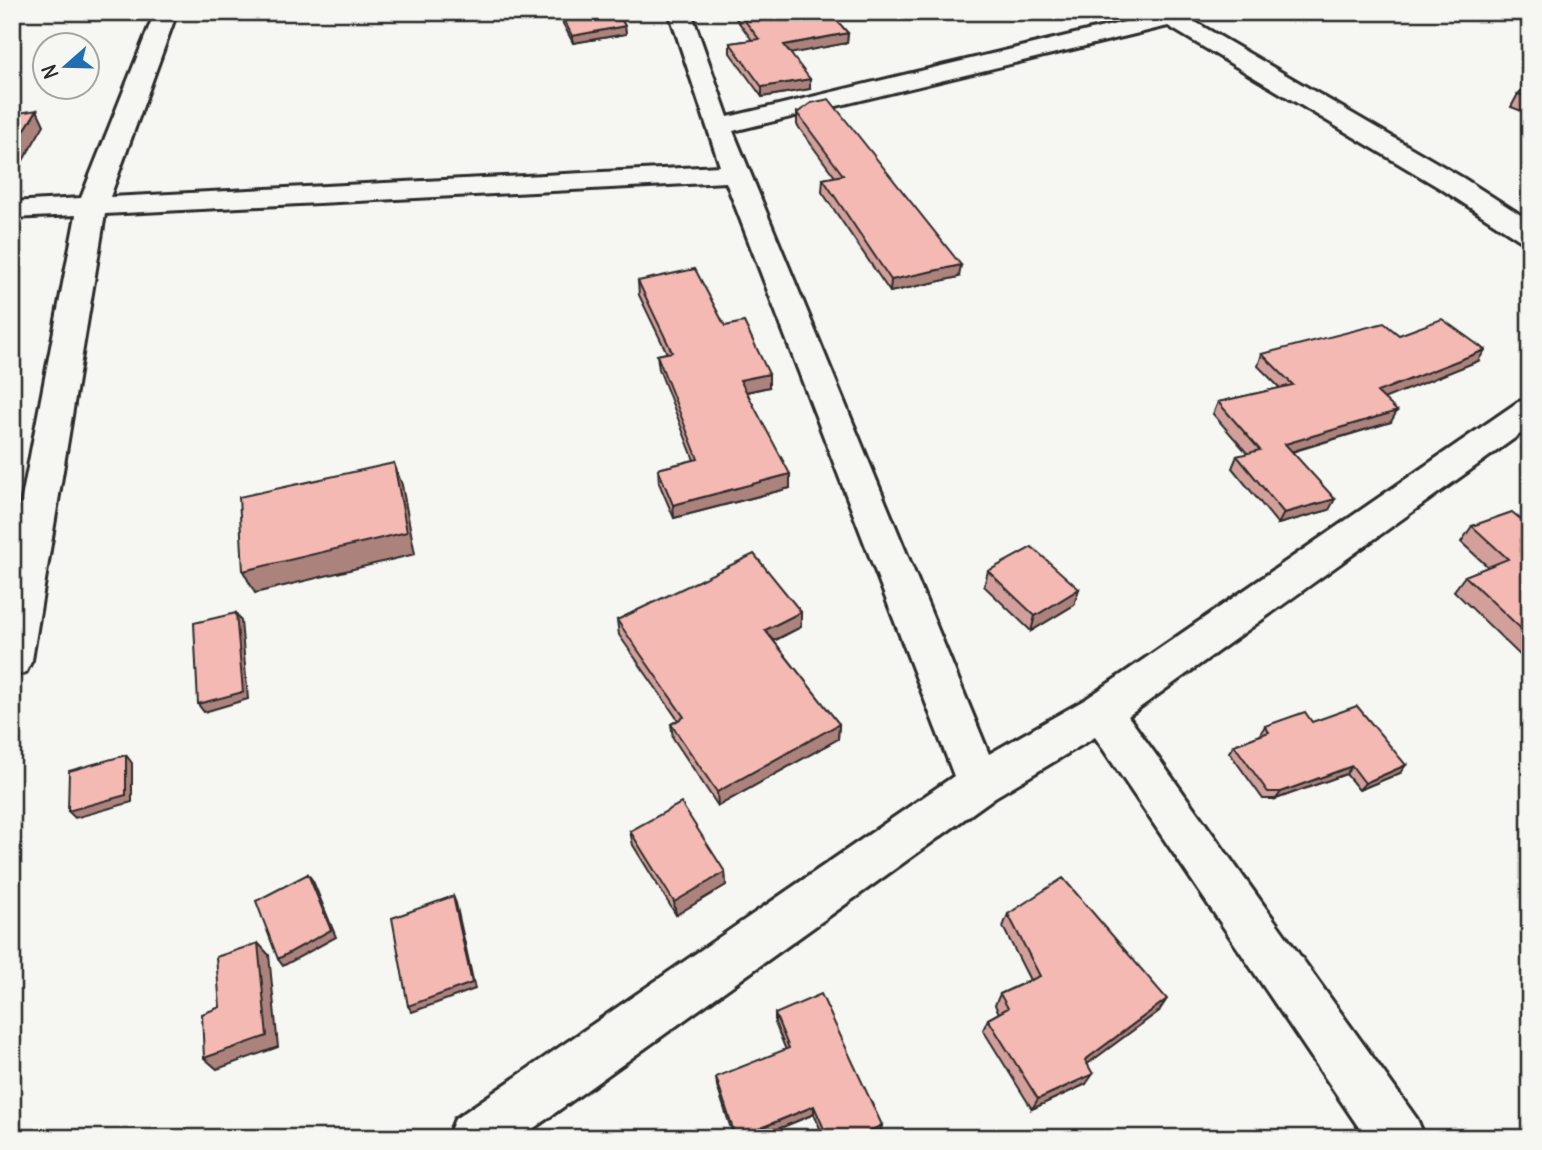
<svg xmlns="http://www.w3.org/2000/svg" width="1542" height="1150" font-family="Delius,sans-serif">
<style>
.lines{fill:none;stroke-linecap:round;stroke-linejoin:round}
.minor-casing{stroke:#2b2b2b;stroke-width:6}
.minor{fill:#f6f6f2;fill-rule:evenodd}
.wall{fill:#d39f9a;stroke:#2b2b2b;stroke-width:2}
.shaded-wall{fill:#ac827d;stroke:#2b2b2b;stroke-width:2}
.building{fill:#f5b9b3;stroke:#2b2b2b;stroke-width:2}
</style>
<rect width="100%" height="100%" fill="#f6f6f2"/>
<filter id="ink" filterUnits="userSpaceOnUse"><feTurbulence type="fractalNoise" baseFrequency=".0143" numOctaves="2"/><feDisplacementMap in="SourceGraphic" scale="14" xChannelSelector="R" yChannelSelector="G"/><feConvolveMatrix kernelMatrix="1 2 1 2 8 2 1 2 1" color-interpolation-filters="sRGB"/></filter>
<g filter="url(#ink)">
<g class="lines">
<g class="minor-casing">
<path id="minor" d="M155 12H177L110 197 720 166 669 12H691L728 117 1154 15 1152 12H1178L1463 178 1530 221V243L1520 240 1443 190 1168 26 733 131 989 754 1086 699 1518 402 1530 399V427L1128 716 1417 1119 1425 1138H1366L1095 737 995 797 520 1138H447L455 1119 954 776 726 182 105 214 32 660 26 672 12 677V551L76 215 12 218V202L81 198Z"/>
</g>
<use href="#minor" class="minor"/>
</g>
<path class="wall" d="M557 12H617L625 26 626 34 573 43Z
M731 12H829L848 33 847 43 790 53 810 89 762 97 730 53V43L752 40Z
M1530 75V114L1511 107 1518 94 1524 89H1522Z
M797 113 959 277 890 292 822 192 823 179 835 177 797 125Z
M638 281 725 326 769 387 747 392 790 488 674 518 659 483 658 469 694 460 659 369 657 355 667 353 639 295Z
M1399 335 1478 361 1384 398 1391 422 1292 452 1329 510 1278 524 1232 468 1237 456 1248 454 1213 414 1218 402 1280 388 1258 366 1262 354Z
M1472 526 1530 527V665L1454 591 1465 576 1488 567 1461 542Z
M988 571 1074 605 1031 631 984 586Z
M801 612V627L774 641 839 724 838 739 718 806 673 738 671 724 678 720 619 635 617 620Z
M1312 722 1400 773 1359 790 1346 774 1276 799H1263L1229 752 1234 745 1261 735 1260 734 1265 726Z
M630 831 725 872 726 885 676 915 633 845Z
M1008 914 1159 1011 1087 1064 1086 1084 1032 1109 983 1030 988 1019 999 1013 995 1005 1000 994 1030 980 1003 927Z
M775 1014 882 1125 880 1133 870 1138H824L814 1114 756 1138H734L717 1086 716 1077 786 1050 775 1023Z"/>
<path class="shaded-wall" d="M625 26 626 34 573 43 572 36Z
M848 33 847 43 784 55V45Z
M810 79V89L762 97V87Z
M37 110 44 125 12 179V150Z
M961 265 959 277 890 292 891 280Z
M1485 350 1478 361 1371 404 1377 392Z
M769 374V387L741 393 740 380Z
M1397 411 1391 422 1280 455 1285 444Z
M394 463 402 485 415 554 255 593 243 571Z
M790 474V488L674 518 673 505Z
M1335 499 1329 510 1278 524 1284 513Z
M1079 589 1074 605 1031 631 1035 616Z
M801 612V627L765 645V630Z
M236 613 241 621 248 699 204 712 198 704Z
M839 724 838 739 718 806 717 792Z
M126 755 132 763V802L75 818 68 811Z
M1406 765 1400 773 1359 790 1365 783Z
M1352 766 1346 774 1276 799 1281 792Z
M725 872 726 885 676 915 674 902Z
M308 874 313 881 336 937 283 966 278 959Z
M453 896 456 903 475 989 412 1012 408 1006Z
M258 943 269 955 278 1047 217 1069 204 1058Z
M1167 999 1159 1011 1078 1071 1085 1060Z
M1093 1074 1086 1084 1032 1109 1038 1099Z
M814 1106V1114L756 1138H738Z
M882 1125 880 1133 870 1138H856Z"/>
<path class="building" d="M560 12H617L625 26 572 36Z
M738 12H829L848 33 784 45 810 79 762 87 730 43 759 39Z
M1530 85V98L1518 94Z
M829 99 961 265 891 280 823 179 843 175 797 113 811 103Z
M37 110 12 150V114Z
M695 269 725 326 744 322 769 374 740 380 790 474 673 505 658 469 698 459 657 355 672 352 638 281Z
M1442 319 1485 350 1377 392 1397 411 1285 444 1335 499 1284 513 1237 456 1260 450 1218 402 1293 385 1262 354 1384 323 1399 335Z
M394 463 407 532 243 571 239 497Z
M1512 512 1530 527V637L1465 576 1508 559 1472 526Z
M1032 547 1079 589 1035 616 988 571Z
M754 554 801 612 765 630 839 724 717 792 671 724 684 717 617 620Z
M236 613 243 692 198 704 194 623Z
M1357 706 1406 765 1365 783 1352 766 1281 792H1268L1234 745 1269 732 1265 726 1305 712 1312 722Z
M126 755V795L68 811 69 771Z
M681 803 725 872 674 902 630 831Z
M308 874 331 930 278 959 256 901Z
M1063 878 1167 999 1085 1060 1093 1074 1038 1099 988 1019 1008 1008 1000 994 1040 976 1008 914Z
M453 896 472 983 408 1006 392 918Z
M258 943 267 1036 204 1058 202 1014 220 1007 216 957Z
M821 994 882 1125 856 1138H828L814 1106 736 1138 716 1077 789 1048 775 1014Z"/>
</g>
<rect width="1542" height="1150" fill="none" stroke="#f6f6f2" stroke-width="42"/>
<rect x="21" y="21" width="1500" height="1108" fill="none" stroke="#2b2b2b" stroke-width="2.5" filter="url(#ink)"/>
<g transform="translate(66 66) rotate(250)"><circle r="33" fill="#f6f6f2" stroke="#a5a5a2" stroke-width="2"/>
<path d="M0-5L12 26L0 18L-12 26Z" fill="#1f6fb2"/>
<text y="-10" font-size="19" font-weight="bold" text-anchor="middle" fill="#2b2b2b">N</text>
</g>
</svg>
